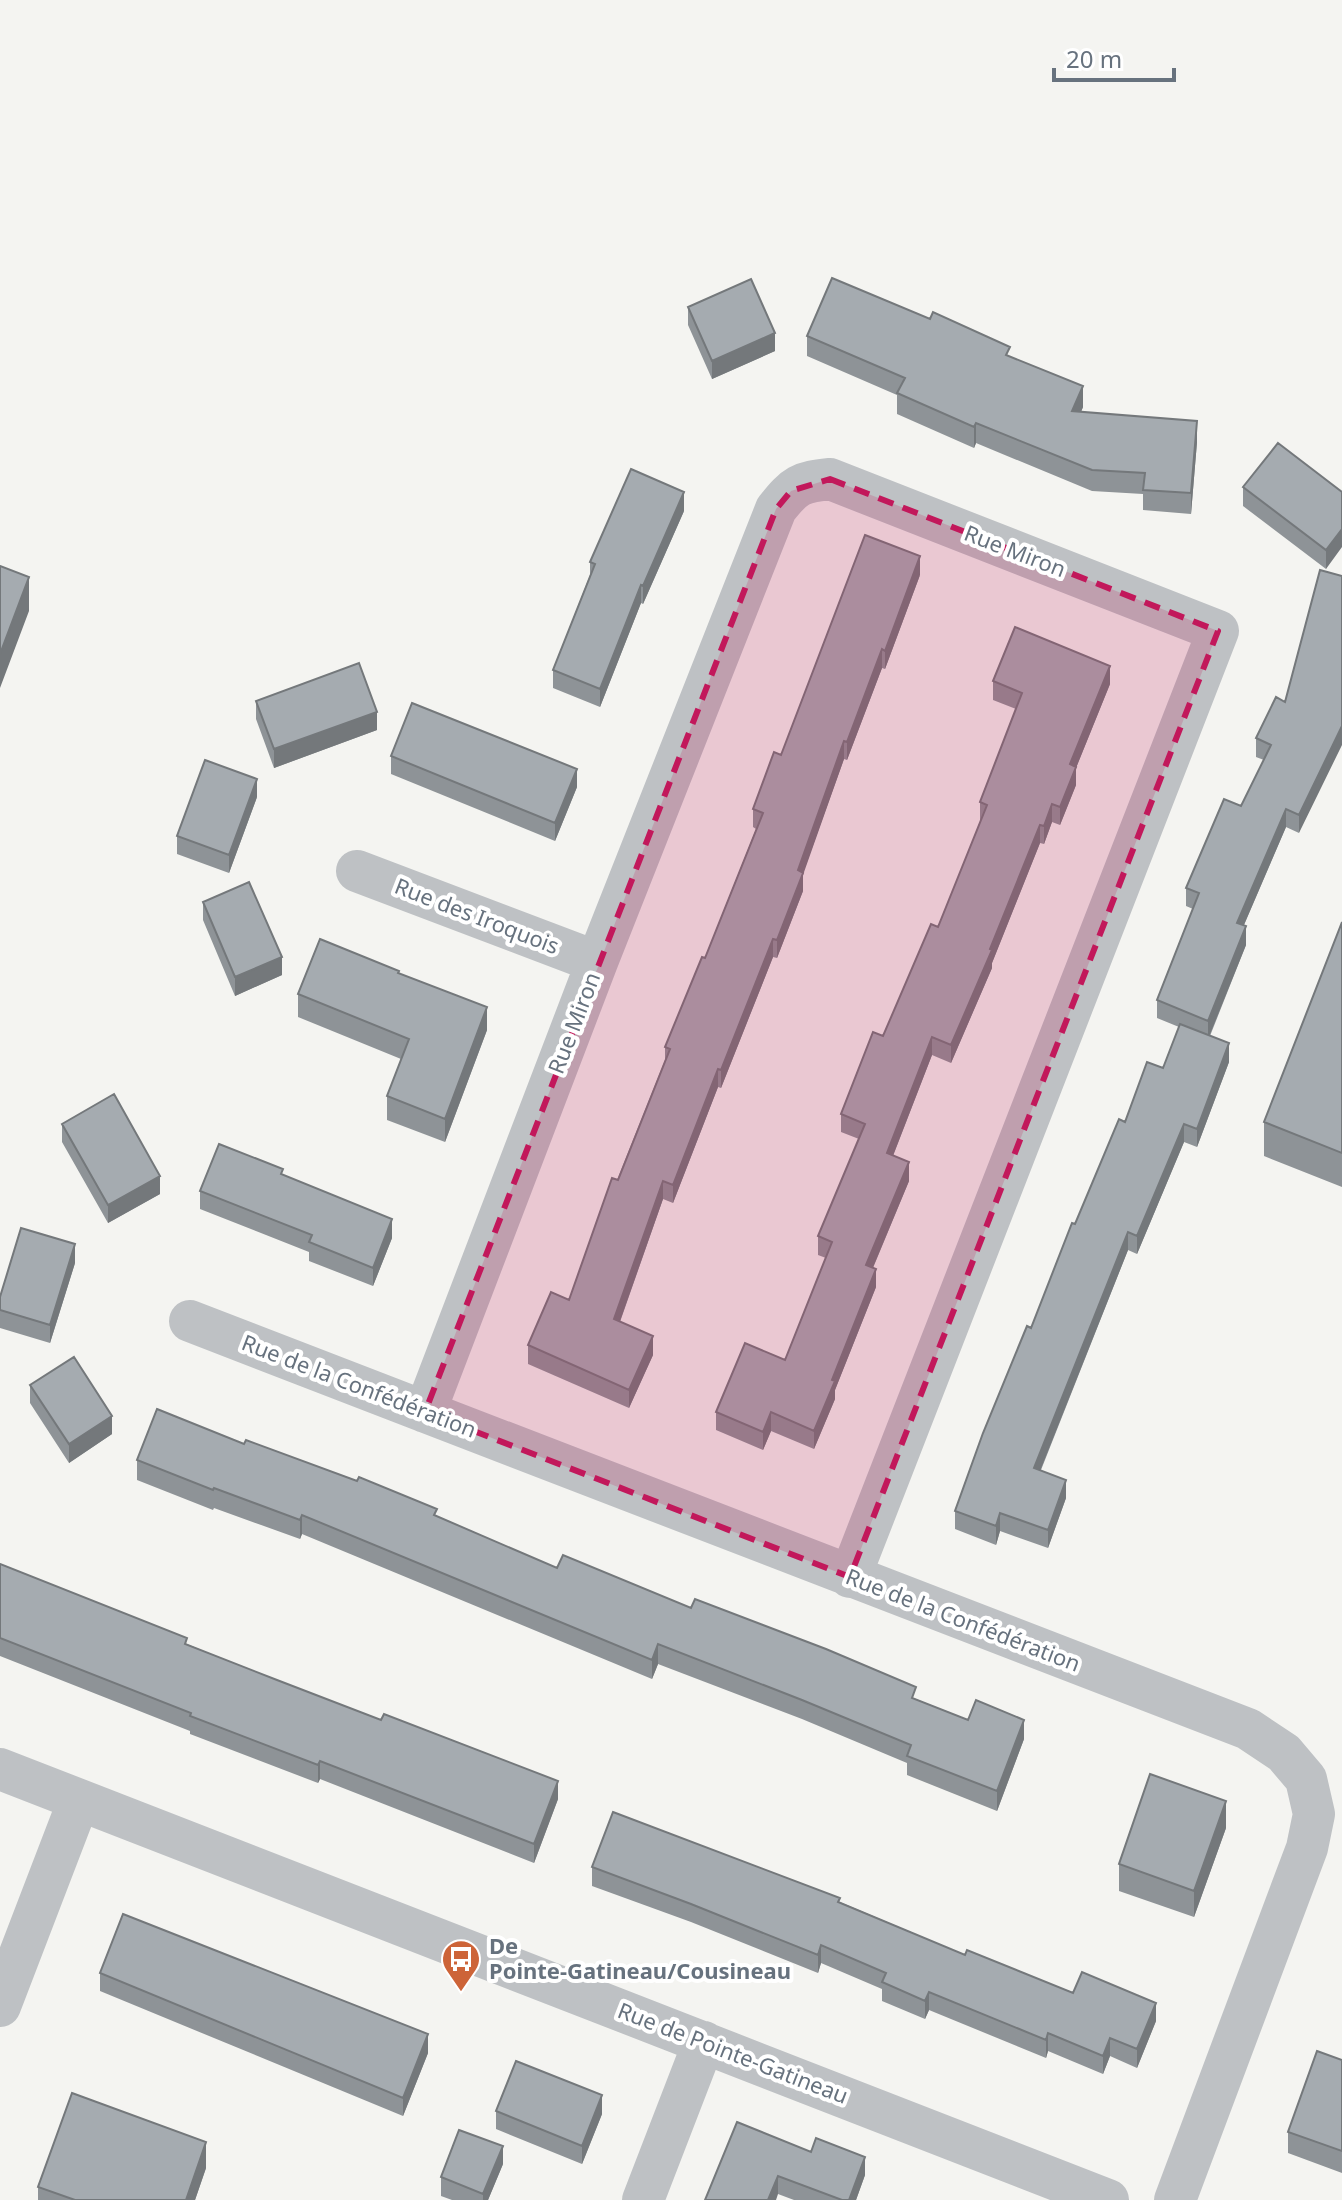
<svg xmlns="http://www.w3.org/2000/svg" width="1342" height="2200" font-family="'Noto Sans',sans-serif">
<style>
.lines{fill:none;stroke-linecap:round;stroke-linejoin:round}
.street{stroke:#bec1c4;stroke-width:42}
.wall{fill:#8e9397}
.shaded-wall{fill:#74787b}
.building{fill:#a5abb0;stroke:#74787b;stroke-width:2}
.marked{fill:#c2185b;fill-opacity:0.2;stroke:#c2185b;stroke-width:6;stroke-dasharray:16 10;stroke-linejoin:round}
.labels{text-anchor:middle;stroke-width:8;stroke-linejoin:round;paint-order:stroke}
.street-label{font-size:22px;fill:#67727e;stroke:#fff}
.poi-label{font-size:22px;font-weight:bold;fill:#67727e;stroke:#fff;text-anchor:start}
</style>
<rect width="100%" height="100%" fill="#f4f4f1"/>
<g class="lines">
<path class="street" d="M357 871 597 962
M190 1321 1248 1729 1284 1753 1306 1779 1314 1814 1307 1848 1175 2200
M425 1412 597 962 776 509C795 485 800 482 830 479L1218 631 850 1577
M0 1769 1108 2200
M0 2006 79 1800
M643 2200 704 2042"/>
</g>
<path class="wall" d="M688 307 775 351 712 379 688 325Z
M807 336 1010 356 1083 407 1081 412 1197 442 1191 514 1143 510V494L1092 491 976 443 974 448 897 414V395L807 356Z
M1243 487 1342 492 1326 569 1243 506Z
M684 511 643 604 641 603 600 707 553 688V670L590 575V562Z
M1320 570 1299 833 1286 827 1244 925 1246 945 1210 1036 1229 1062 1197 1147 1184 1142 1137 1254 1128 1250 1041 1470 1066 1498 1048 1548 1000 1531 996 1545 955 1529V1511L1075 1224 1125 1122 1163 1068 1179 1027 1157 1018V1000L1193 909 1186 906V888L1241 806 1264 760 1256 757V738L1285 702Z
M920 575 885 669 882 668 847 760 844 759 803 873V891L777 958 773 957 721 1088 718 1087 673 1203 663 1199 620 1322 653 1355 629 1408 528 1364V1345L569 1300 665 1060V1047L705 958 756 829 753 827V809L781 755Z
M993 681 1110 684 1076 768V785L1060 825 1052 822 1044 844 1040 843 992 963V968L951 1063 932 1055 893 1156 909 1181 873 1268 876 1287 835 1390V1399L814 1449 771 1431 763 1450 716 1430V1412L785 1360 826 1258 818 1255V1236L859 1139 841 1132V1114L883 1036 938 927 981 820H980V802L1016 709 993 700Z
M256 701 377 730 274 768 256 719Z
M391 756 577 787 555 841 391 774Z
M257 797 229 873 177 854V836Z
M203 902 282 975 235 996 203 920Z
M1342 922V1187L1264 1156V1122Z
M399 974 487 1030 445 1142 387 1120V1096L401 1059 298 1017V994Z
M62 1124 160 1194 108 1223 62 1142Z
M283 1175 392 1238 373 1286 309 1261V1252L200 1209V1191Z
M75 1263 50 1343 0 1328V1297Z
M30 1385 112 1434 69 1463 30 1403Z
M244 1444 437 1516 557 1568 916 1699 968 1720 1024 1739 997 1811 907 1775V1763L802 1719 658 1664 652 1679 302 1534 300 1539 214 1508 213 1510 137 1480V1460Z
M0 1564 187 1644 558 1799 534 1863 320 1779 318 1783 190 1734V1731L0 1656Z
M1226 1828 1194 1917 1119 1891V1864Z
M592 1867 840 1902 965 1955 1156 2021 1137 2068 1110 2056 1103 2074 1048 2051 1046 2058 929 2010 925 2019 882 2001V1989L821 1963 818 1973 691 1922 592 1886Z
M100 1973 428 2053 403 2116 100 1991Z
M1342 2060V2173L1288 2153V2132Z
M496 2111 602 2114 582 2164 496 2129Z
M737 2122 865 2175 856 2200H794L778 2194Z
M503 2164 488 2200H452L441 2196V2177Z
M206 2168 195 2200H38V2187Z"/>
<path class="shaded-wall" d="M775 333V351L712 379V361Z
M1083 386V407L1072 432V411Z
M1197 421V442L1191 514V493Z
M976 423V443L974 448V427Z
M684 492V511L643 604V586Z
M1342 529V547L1326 569V550Z
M920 556V575L885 669V651Z
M29 577V611L0 688V654Z
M641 585V603L600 707V689Z
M882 649V668L847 760V742Z
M1110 666V684L1076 768V785L1060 825V807L1070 764Z
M377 712V730L274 768V749Z
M1342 726V745L1299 833V815Z
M844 741V759L803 875V873V891L777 958V940L798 870Z
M577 769V787L555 841V823Z
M257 779V797L229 873V855Z
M1052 804V822L1044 844V826Z
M1286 809V827L1237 941V923Z
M1040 825V843L992 963V968L951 1063V1045Z
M1246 926V945L1208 1039V1021Z
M773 939V957L721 1088V1070Z
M282 957V975L235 996V977Z
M487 1007V1030L445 1142V1119Z
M932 1037V1055L887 1171V1153Z
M1229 1043V1062L1197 1147V1129Z
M718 1069V1087L673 1203V1185Z
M1184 1124V1142L1137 1254V1236Z
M909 1162V1181L866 1284V1265Z
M160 1176V1194L108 1223V1205Z
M663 1181V1199L614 1338V1319Z
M392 1219V1238L373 1286V1268Z
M1128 1232V1250L1034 1486V1468Z
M75 1244V1263L50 1343V1325Z
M876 1269V1287L835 1390V1399L814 1449V1431L832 1380Z
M653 1336V1355L629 1408V1390Z
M771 1412V1431L763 1450V1432Z
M112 1416V1434L69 1463V1444Z
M1066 1480V1498L1048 1548V1530Z
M1000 1513V1531L996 1545V1526Z
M302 1515V1534L300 1539V1520Z
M658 1644V1664L652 1679V1660Z
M1024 1720V1739L997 1811V1791Z
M320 1761V1779L318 1783V1765Z
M558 1781V1799L534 1863V1844Z
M1226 1801V1828L1194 1917V1891Z
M821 1945V1963L818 1973V1955Z
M929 1992V2010L925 2019V2001Z
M1156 2003V2021L1137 2068V2049Z
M1048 2033V2051L1046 2058V2040Z
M428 2034V2053L403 2116V2098Z
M1110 2038V2056L1103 2074V2056Z
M602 2095V2114L582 2164V2146Z
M206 2142V2168L195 2200H186Z
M503 2146V2164L488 2200H483V2194Z
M865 2157V2175L856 2200H849Z
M778 2176V2194L776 2200H768Z"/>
<path class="building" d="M832 278 930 319 933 312 1010 347 1006 355 1083 386 1072 411 1197 421 1191 493 1143 490 1145 473 1092 470 976 423 974 427 897 393 905 378 807 336Z
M751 279 775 333 712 361 688 307Z
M1278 443 1342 492V529L1326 550 1243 487Z
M631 469 684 492 643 586 641 585 600 689 553 670 595 564 590 562Z
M865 535 920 556 885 651 882 649 847 742 844 741 798 870 803 873 777 940 773 939 721 1070 718 1069 673 1185 663 1181 614 1319 653 1336 629 1390 528 1345 551 1292 569 1300 612 1178 618 1180 670 1049 665 1047 702 957 705 958 763 813 753 809 774 752 781 755Z
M0 566 29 577 0 654Z
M1320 570 1342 576V726L1299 815 1286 809 1237 923 1246 926 1208 1021 1157 1000 1199 893 1186 888 1224 799 1241 806 1271 745 1256 738 1276 697 1285 702Z
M1015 627 1110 666 1070 764 1076 767 1060 807 1052 804 1044 826 1040 825 990 949 992 950 951 1045 932 1037 887 1153 909 1162 866 1265 876 1269 832 1380 835 1381 814 1431 771 1412 763 1432 716 1412 745 1343 785 1360 832 1242 818 1236 865 1124 841 1114 873 1032 883 1036 931 924 938 927 987 805 980 802 1022 693 993 681Z
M359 663 377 712 274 749 256 701Z
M412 703 577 769 555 823 391 756Z
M205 760 257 779 229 855 177 836Z
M249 882 282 957 235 977 203 902Z
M1342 922V1153L1264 1122Z
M320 939 399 971 398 973 487 1007 445 1119 387 1096 409 1039 298 994Z
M1180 1024 1229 1043 1197 1129 1184 1124 1137 1236 1128 1232 1034 1468 1066 1480 1048 1530 1000 1513 996 1526 955 1511 983 1433 1027 1326 1031 1328 1072 1223 1075 1224 1119 1119 1125 1122 1147 1062 1163 1068Z
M114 1094 160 1176 108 1205 62 1124Z
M219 1144 283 1169 281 1174 392 1219 373 1268 309 1242 312 1235 200 1191Z
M21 1228 75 1244 50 1325 0 1310V1297Z
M74 1357 112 1416 69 1444 30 1385Z
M157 1409 244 1444 246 1440 357 1481 359 1477 437 1509 434 1515 557 1568 563 1555 691 1608 695 1599 826 1649 916 1687 912 1698 968 1720 976 1700 1024 1720 997 1791 907 1756 911 1745 802 1700 658 1644 652 1660 302 1515 300 1520 214 1488 213 1490 137 1460Z
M0 1564 187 1638 185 1644 277 1680 381 1720 384 1714 558 1781 534 1844 320 1761 318 1765 190 1716 191 1713 0 1638Z
M1150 1774 1226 1801 1194 1891 1119 1864Z
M613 1812 840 1898 838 1902 965 1955 967 1950 1073 1993 1082 1972 1156 2003 1137 2049 1110 2038 1103 2056 1048 2033 1046 2040 929 1992 925 2001 882 1982 886 1973 821 1945 818 1955 691 1904 592 1867Z
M123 1914 428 2034 403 2098 100 1973Z
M1317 2051 1342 2060V2151L1288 2132Z
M516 2061 602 2095 582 2146 496 2111Z
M72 2093 206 2142 186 2200H75L38 2187Z
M737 2122 811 2152 816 2138 865 2157 849 2200H842L778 2176 768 2200H705Z
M459 2130 503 2146 483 2194 441 2177Z"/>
<path class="marked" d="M830 479 1218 631 850 1577 425 1412 776 509 791 491Z"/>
<defs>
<g id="bus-pin" transform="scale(2)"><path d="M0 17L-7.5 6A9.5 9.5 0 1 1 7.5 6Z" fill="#cd6438" stroke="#fff"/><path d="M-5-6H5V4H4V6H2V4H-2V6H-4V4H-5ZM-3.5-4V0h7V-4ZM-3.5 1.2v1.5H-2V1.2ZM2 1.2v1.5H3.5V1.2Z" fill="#fff"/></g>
</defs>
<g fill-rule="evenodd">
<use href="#bus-pin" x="461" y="1959"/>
</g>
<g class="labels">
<g class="street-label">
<text transform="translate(1015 551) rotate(21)" y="8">Rue Miron</text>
<text transform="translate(477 916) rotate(21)" y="8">Rue des Iroquois</text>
<text transform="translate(574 1023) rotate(-69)" y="8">Rue Miron</text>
<text transform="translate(359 1386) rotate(21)" y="8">Rue de la Confédération</text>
<text transform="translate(963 1620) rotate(21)" y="8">Rue de la Confédération</text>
<text transform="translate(733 2053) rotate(21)" y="8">Rue de Pointe-Gatineau</text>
</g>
<g class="poi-label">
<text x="489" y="1954">De<tspan x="489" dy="25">Pointe-Gatineau/Cousineau</tspan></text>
</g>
</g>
<path d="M1054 68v12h120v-12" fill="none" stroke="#67727e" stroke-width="4"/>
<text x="1066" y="68" font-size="24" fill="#67727e" stroke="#ffffff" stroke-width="6" paint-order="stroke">20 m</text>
</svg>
